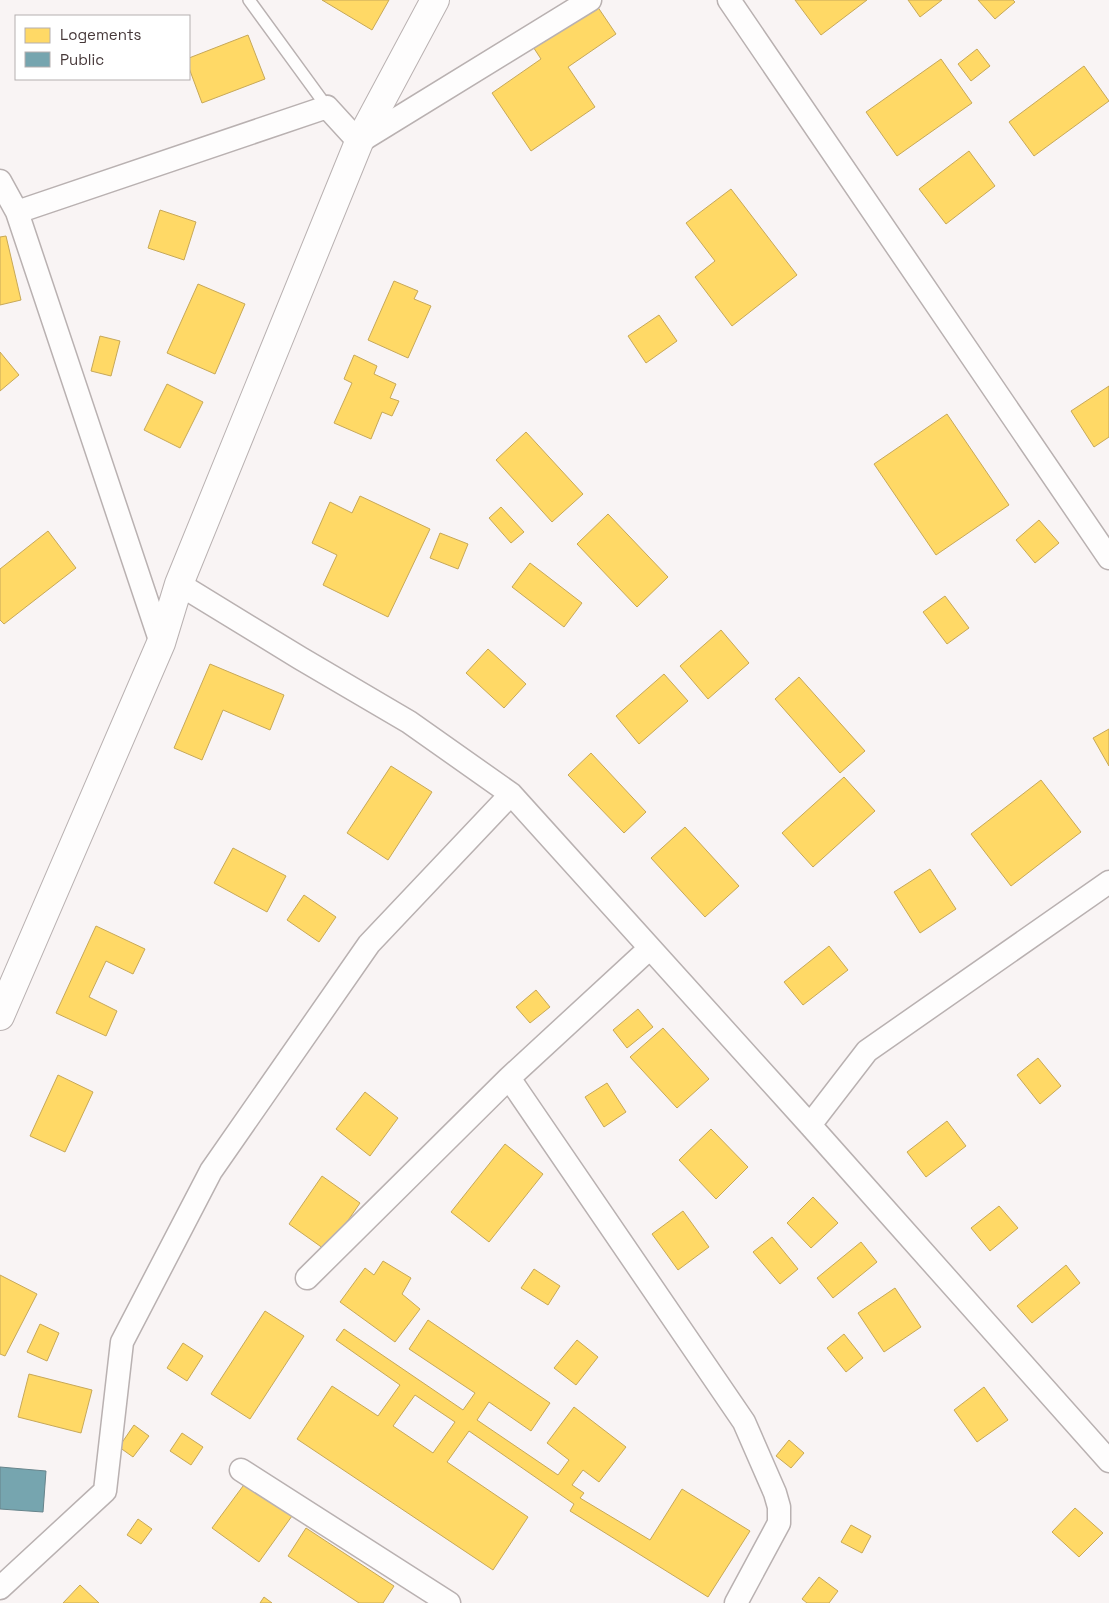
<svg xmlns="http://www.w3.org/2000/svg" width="1109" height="1603" font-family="'Space Grotesk',sans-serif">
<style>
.homes{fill:#ffd966;stroke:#c7a858;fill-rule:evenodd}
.public{fill:#76a5af;stroke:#67848b}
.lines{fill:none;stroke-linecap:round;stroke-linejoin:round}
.lane-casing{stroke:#b9b1b1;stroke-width:14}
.street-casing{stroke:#b9b1b1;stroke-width:25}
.secondary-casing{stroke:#b9b1b1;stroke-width:30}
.lane{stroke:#fefdfd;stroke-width:11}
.street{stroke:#fefdfd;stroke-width:22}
.secondary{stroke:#fefdfd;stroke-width:28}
</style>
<rect width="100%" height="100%" fill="#f9f4f4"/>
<path class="homes" d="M322 0H389L372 30Z
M593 0 616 34 568 67 595 107 531 151 492 93 541 59 524 33Z
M795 0H867L821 35Z
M908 0H942L920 17Z
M978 0H1013L1015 2 995 19Z
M248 35 265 79 202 103 189 68V58Z
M977 49 990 66 971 81 958 64Z
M941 59 972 103 897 156 866 112Z
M1084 66 1109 101 1034 156 1009 122Z
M969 151 995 186 946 224 919 189Z
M731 189 797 275 732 326 695 277 715 261 686 223Z
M160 210 196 222 184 260 148 248Z
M6 236 21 300 0 305V237Z
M394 281 418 291 414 299 431 306 408 358 368 340Z
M198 284 245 304 215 374 167 353Z
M659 315 677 341 646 363 628 336Z
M100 336 120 341 111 376 91 371Z
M0 352 19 375 0 391Z
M354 355 377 366 374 374 396 384 390 398 399 401 392 416 382 412 371 439 334 423 352 383 344 379Z
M167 384 203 402 180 448 144 430Z
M1109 386V437L1094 447 1071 411Z
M947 414 1009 505 936 555 874 464Z
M526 432 583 494 552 522 496 460Z
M360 496 430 529 388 617 323 585 337 555 312 543 330 502 352 513Z
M501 507 524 532 511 543 489 518Z
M608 514 668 577 637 607 577 544Z
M1039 520 1059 543 1035 563 1016 540Z
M48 531 76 568 4 624 0 620V569Z
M440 533 468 544 458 569 430 558Z
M530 563 582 603 564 627 512 587Z
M945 596 969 628 947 644 923 612Z
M721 630 749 663 708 699 680 666Z
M488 649 526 684 504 708 466 673Z
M210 664 284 695 270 730 223 710 202 760 174 748Z
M664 674 688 701 639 744 616 716Z
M799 677 865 751 840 773 775 699Z
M1109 729V766L1093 738Z
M591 753 646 812 624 833 568 775Z
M391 766 432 792 388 860 347 833Z
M844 777 875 811 813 867 782 833Z
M1041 780 1081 832 1011 886 971 834Z
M685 827 739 886 705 917 651 858Z
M233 848 286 876 267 912 214 883Z
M930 869 956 909 920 933 894 892Z
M304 895 336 917 319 942 287 920Z
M96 926 145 949 133 974 106 961 89 997 117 1011 106 1036 56 1013Z
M829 946 848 970 803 1005 784 982Z
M536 990 550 1007 530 1023 516 1007Z
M638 1009 653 1027 627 1048 613 1030Z
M663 1028 709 1079 677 1108 630 1057Z
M1038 1058 1061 1086 1040 1104 1017 1075Z
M58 1075 93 1092 65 1152 30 1136Z
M607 1083 626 1112 604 1127 585 1097Z
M365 1092 398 1118 370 1156 336 1129Z
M947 1121 966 1146 926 1177 907 1152Z
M711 1129 748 1167 716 1199 679 1160Z
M505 1144 543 1174 489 1242 451 1212Z
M322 1176 360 1203 327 1251 289 1224Z
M813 1197 838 1223 811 1248 787 1223Z
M999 1206 1018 1228 990 1251 971 1228Z
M683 1211 709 1247 678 1270 652 1234Z
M772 1237 798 1269 780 1284 753 1252Z
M861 1242 877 1262 833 1298 817 1278Z
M383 1261 411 1278 402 1294 420 1309 395 1342 340 1302 365 1268 374 1275Z
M1066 1265 1080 1283 1032 1323 1017 1306Z
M534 1269 560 1286 548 1305 521 1288Z
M0 1275 37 1294 5 1356 0 1354Z
M895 1288 921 1327 884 1352 858 1313Z
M265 1311 304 1336 250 1419 211 1394Z
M428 1320 550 1403 531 1431 489 1402 477 1420 558 1475 569 1460 547 1443 574 1407 626 1447 599 1482 583 1470 572 1485 584 1493 580 1498 650 1540 682 1489 750 1531 708 1597 570 1511 574 1504 469 1431 447 1462 528 1517 493 1570 297 1439 332 1386 378 1416 400 1385 336 1340 344 1329 463 1410 475 1393 409 1349ZM415 1395 455 1422 433 1453 393 1426Z
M40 1324 59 1333 47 1361 27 1352Z
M844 1334 863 1358 846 1372 827 1348Z
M577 1340 598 1357 576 1385 554 1368Z
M183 1343 203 1356 187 1381 167 1368Z
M29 1374 92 1390 81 1433 18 1417Z
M984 1387 1008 1420 977 1442 954 1410Z
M134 1425 149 1436 133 1457 119 1447Z
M182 1433 203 1447 191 1465 170 1451Z
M789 1440 804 1453 791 1468 776 1456Z
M246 1482 292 1516 259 1562 212 1528Z
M1075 1508 1103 1533 1079 1557 1052 1532Z
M138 1519 152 1529 141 1544 127 1535Z
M851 1525 871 1536 862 1553 841 1542Z
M306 1528 394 1586 383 1603H359L288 1556Z
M819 1577 838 1591 829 1603H807L802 1599Z
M80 1585 99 1603H63Z
M264 1597 272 1603H260Z"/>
<path class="public" d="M0 1467 46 1471 43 1512 0 1509Z"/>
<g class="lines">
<g class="lane-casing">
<path id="lane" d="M249 0 327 107"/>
</g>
<g class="street-casing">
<path id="street" d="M729 0 1109 558
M0 181 17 212 161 643
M17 212 327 107 359 142 590 0
M179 584 300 658 409 722 511 794 810 1125 1109 1461
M509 1078 744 1422 775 1493 779 1507V1523L736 1603
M810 1125 867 1051 1109 882
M307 1278 509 1078 650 948
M241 1470 449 1603
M0 1588 105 1491 122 1342 211 1171 369 944 511 794"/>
</g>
<g class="secondary-casing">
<path id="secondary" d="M0 1016 161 643 179 584 359 142 435 0"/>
</g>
<use href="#lane" class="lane"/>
<use href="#street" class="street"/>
<use href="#secondary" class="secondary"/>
</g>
<rect x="15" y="15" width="175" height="65" fill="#ffffff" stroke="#b5afaf"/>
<rect x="25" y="28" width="25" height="15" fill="#ffd966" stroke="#b5afaf"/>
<text x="60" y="40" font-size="15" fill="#453738">Logements</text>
<rect x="25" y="52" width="25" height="15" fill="#76a5af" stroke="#b5afaf"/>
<text x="60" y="65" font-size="15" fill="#453738">Public</text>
</svg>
